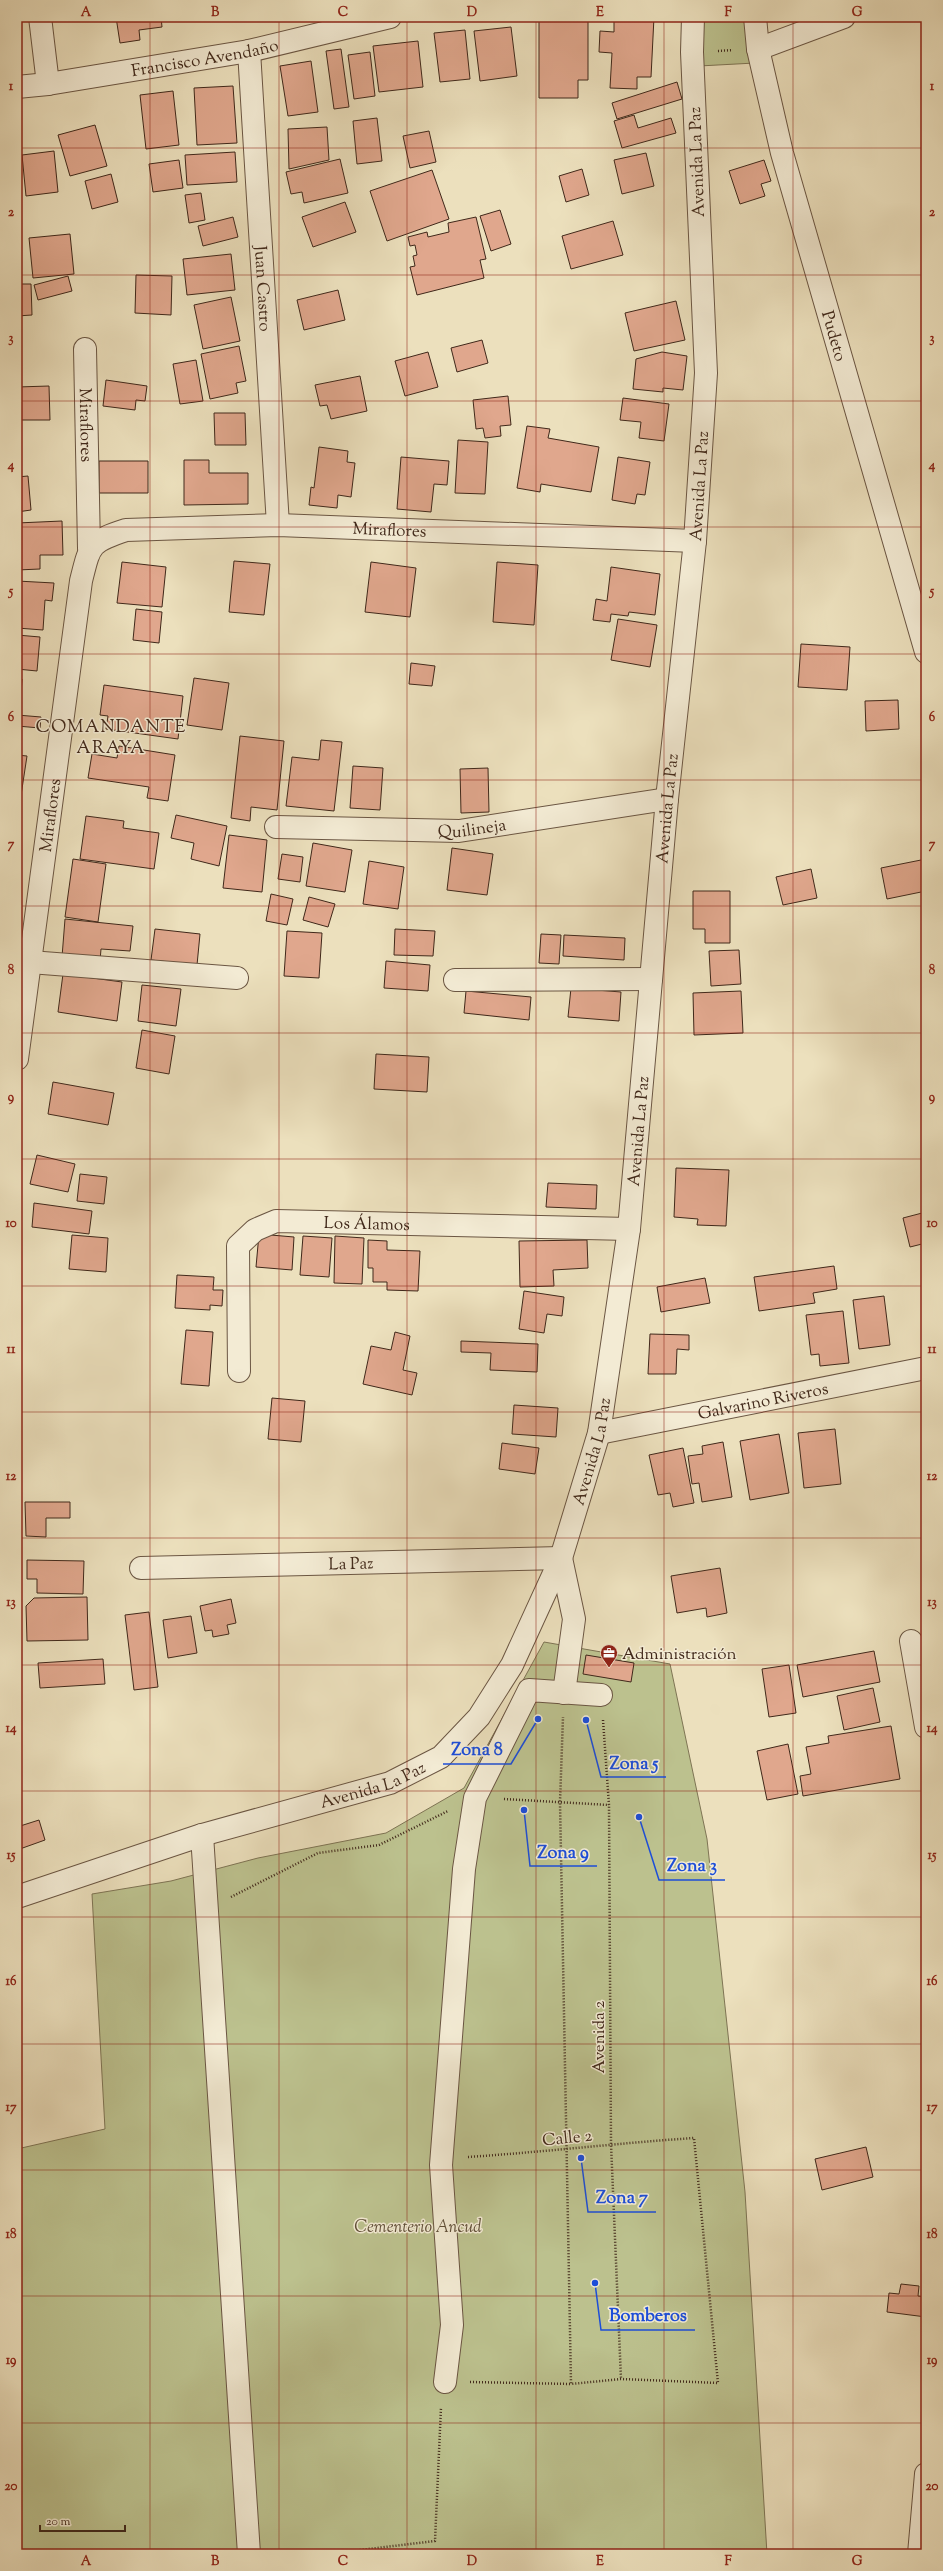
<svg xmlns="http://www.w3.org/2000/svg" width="943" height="2571" font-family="'Sorts Mill Goudy',serif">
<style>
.green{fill:#bcc18e;stroke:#7e7454}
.building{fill:#e0a78d;stroke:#40281a}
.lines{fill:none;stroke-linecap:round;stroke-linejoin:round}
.minor-casing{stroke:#6b5643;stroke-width:24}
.path{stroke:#40281a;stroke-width:2.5;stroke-dasharray:1 2;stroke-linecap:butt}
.minor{stroke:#f3ebd4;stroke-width:22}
.grid{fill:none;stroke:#8f2418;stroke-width:1;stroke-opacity:0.55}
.labels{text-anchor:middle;stroke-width:3;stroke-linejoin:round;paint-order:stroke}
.street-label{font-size:17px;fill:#40281a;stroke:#f3ebd4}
.poi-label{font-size:17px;fill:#40281a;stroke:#f3ebd4;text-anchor:start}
.park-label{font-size:17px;font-style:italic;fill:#5f4e37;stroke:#f3ebd4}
.neighbourhood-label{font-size:18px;letter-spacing:1px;fill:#40281a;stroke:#f3ebd4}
.leader{fill:none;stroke:#1d4ed8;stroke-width:1.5}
.callout-dot{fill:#1d4ed8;stroke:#f3ebd4;stroke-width:1.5}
.callout-label{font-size:18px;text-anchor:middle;font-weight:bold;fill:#1d4ed8;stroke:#f3ebd4;stroke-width:3;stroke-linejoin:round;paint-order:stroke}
.neatline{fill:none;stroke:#8f2418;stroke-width:1.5}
.grid-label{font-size:13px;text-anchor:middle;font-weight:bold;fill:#8f2418}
</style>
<rect width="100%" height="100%" fill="#ece0bd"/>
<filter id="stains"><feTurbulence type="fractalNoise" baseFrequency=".005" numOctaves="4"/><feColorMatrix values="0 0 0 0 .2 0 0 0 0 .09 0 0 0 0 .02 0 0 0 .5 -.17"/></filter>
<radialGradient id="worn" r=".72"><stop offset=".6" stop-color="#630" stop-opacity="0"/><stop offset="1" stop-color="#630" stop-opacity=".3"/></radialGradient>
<path class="green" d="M700 17H749L755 63 699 66Z
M544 1642 670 1664 707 1839 745 2192 767 2554H17V2149L105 2129 92 1894 171 1881 258 1858 386 1833 464 1788Z"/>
<path class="building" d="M116 17H161L162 27 139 30 140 40 120 43Z
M190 17H222V19L190 21Z
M614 17H654L651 77H637V89L610 88 612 53 599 52 600 31 614 32Z
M539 20H588V80H578V98H539Z
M511 27 517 76 480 81 474 31Z
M465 30 470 79 440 82 434 33Z
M17 40 21 67H17Z
M418 41 423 87 379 92 373 46Z
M341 49 349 107 334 109 326 51Z
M370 52 375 96 354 99 348 55Z
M311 61 318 112 288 116 280 66Z
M677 82 682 99 617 119 612 103Z
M233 86 237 143 197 145 194 88Z
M173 91 179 145 146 149 140 95Z
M634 115 638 128 671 118 676 133 622 148 614 121Z
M377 118 382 161 357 164 353 121Z
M95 125 107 166 70 176 58 135Z
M327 127 329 160 289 169 288 129Z
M429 131 436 162 410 168 403 136Z
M54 151 58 192 26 196 22 155Z
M235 152 237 182 187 185 185 155Z
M646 153 654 186 622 194 614 160Z
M340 159 348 193 304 203 302 192 291 194 286 172Z
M179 160 183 188 153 192 149 164Z
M764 160 771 181 761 184 765 196 740 204 729 171Z
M582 169 589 195 566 202 559 176Z
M432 170 449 219 387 241 370 191Z
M111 174 118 202 92 209 85 181Z
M201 193 205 220 189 223 185 195Z
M345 202 356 232 313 247 302 217Z
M500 210 511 244 491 251 480 216Z
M233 217 238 237 203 246 198 226Z
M476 217 486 259 480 260 484 278 417 295 410 267 415 266 413 256 417 255 415 245 410 246 408 237 427 232 428 237 449 232 448 223Z
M613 221 623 255 571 269 562 236Z
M70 234 74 274 33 278 29 238Z
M231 254 235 290 187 295 183 259Z
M136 275 172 276 171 315 135 313Z
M68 276 72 291 38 300 34 285Z
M17 284H31L32 315 17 316Z
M338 290 345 320 304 330 297 300Z
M231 297 240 341 203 349 194 305Z
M676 301 685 340 634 351 625 313Z
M482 340 488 363 457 372 451 348Z
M239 346 246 381 236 383 238 393 210 399 201 354Z
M428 352 438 387 405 396 395 361Z
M662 352 687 356 683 390 663 388V392L633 389 636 359Z
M196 360 203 401 180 404 173 364Z
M360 376 367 411 331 419 327 405 320 406 315 385Z
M106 380 147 386 145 401 136 400 135 410 103 406Z
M49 386 50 420H17V387Z
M508 396 511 425 500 426 501 436 485 438 483 428 476 429 473 400Z
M623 398 669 404 664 441 639 438 641 422 620 420Z
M214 413H245L246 445H215Z
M527 426 550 429 548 438 599 447 591 492 541 484 540 492 517 488Z
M458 440 488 442 485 494 455 493Z
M319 447 348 451 347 462 355 463 351 497 338 495 337 508 309 505 311 487 314 488Z
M401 457 449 461 447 485 434 484 431 512 397 509Z
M618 457 650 462 645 495 637 494 635 504 612 500Z
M184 460H209V473H248V504L184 505Z
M99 461H148V493H99Z
M28 476 31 510 17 512V477Z
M62 521 63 555H40V569L17 570V523Z
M234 561 270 564 264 615 229 612Z
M122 562 166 567 162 607 117 603Z
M371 562 416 568 410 617 365 612Z
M497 562 538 565 534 625 493 622Z
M611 567 660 574 655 615 629 612 628 616 611 614 610 622 593 620 596 599 607 601Z
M17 581 54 583 52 601 45 600 43 630 17 628Z
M136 609 162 612 159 643 133 640Z
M618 619 657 625 650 667 611 660Z
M17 635 40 637 37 671 17 669Z
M801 644 850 647 847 690 798 687Z
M411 663 435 666 432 686 409 684Z
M194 678 229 683 222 730 187 725Z
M17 679H22L20 710H17Z
M104 685 183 696 178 739 106 729 108 716 100 715Z
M898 700 899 729 866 731 865 701Z
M17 715 41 717 40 728 17 726Z
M240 736 284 741 277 810 251 807 250 821 231 818Z
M321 740 342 742 334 811 286 806 292 757 319 760Z
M119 746 175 755 168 801 147 798 149 787 88 778 92 754 117 758Z
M17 755 27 756 18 815H17Z
M353 766 383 768 380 810 350 808Z
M488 768 489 812 461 813 460 769Z
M176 815 227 826 219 866 191 859 194 843 171 838Z
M86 816 124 821 123 828 159 833 154 869 80 859Z
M229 835 267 840 262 892 223 888Z
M313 843 352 850 345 892 306 886Z
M452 848 493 854 487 895 447 890Z
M282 854 303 857 300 882 278 879Z
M73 859 106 864 98 922 65 917Z
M926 859V891L887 899 881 868Z
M369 861 404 867 398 909 363 904Z
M811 869 817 898 783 905 776 877Z
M693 891H730V943H705V929H693Z
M271 894 293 899 287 925 266 921Z
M309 897 335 904 328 927 303 920Z
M65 919 133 926 130 951 101 949 100 961 62 957Z
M155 929 200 934 197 965 151 960Z
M395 929 435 931 433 956 394 955Z
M287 931 322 933 319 978 284 976Z
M541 934 561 935 559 964 539 963Z
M564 935 625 938 624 960 563 956Z
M739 950 741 984 711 986 709 951Z
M386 961 430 965 428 991 384 988Z
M63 974 122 982 117 1021 58 1012Z
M142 985 181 989 176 1026 138 1021Z
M571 988 621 992 619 1021 568 1017Z
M466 991 531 997 529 1020 464 1013Z
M741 991 743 1033 694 1035 693 993Z
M142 1030 175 1036 169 1074 136 1068Z
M376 1054 429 1057 427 1092 374 1089Z
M53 1082 114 1093 108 1125 48 1114Z
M37 1155 75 1164 68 1192 30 1184Z
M676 1168 729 1170 726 1226 697 1225 698 1219 674 1217Z
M80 1174 107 1177 104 1204 77 1201Z
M548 1183 597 1185 596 1209 546 1207Z
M34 1203 92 1211 89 1234 32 1227Z
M926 1212V1243L910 1247 903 1218Z
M259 1234 294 1237 292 1270 256 1267Z
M72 1235 108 1238 106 1272 69 1269Z
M303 1236 332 1238 329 1277 300 1275Z
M335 1236 364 1238 362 1284 334 1283Z
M368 1240 387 1241V1250L420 1251 418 1291 387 1290V1282H373V1268H368Z
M587 1240 588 1268 553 1270 554 1286 520 1287 519 1241Z
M834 1266 837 1289 813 1293 815 1303 759 1311 754 1277Z
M177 1275 214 1277 213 1290H223L222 1306 210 1305V1310L175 1308Z
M705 1278 710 1303 661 1312 657 1287Z
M524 1291 564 1297 562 1316 547 1314 544 1333 519 1329Z
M884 1296 890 1345 859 1349 853 1300Z
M843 1311 849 1363 820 1366 819 1354 811 1355 806 1315Z
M186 1330 213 1332 209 1386 181 1384Z
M395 1332 410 1336 403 1370 417 1373 412 1395 363 1384 371 1346 391 1350Z
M650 1334 689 1335V1350L677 1349 676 1374H648Z
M461 1341 538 1344 537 1372 490 1370 491 1353 461 1352Z
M272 1398 305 1401 301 1442 268 1439Z
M514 1405 558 1408 556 1437 512 1434Z
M835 1429 841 1484 804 1488 798 1433Z
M779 1434 789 1493 750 1500 740 1441Z
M723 1442 732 1497 702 1502 699 1483 692 1484 688 1456 703 1454 702 1446Z
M502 1443 539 1448 535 1474 499 1469Z
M683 1448 694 1503 673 1507 670 1493 658 1495 649 1455Z
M25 1502H70V1518H46V1537L26 1536Z
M27 1560 84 1561 83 1594 37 1593V1579H27Z
M720 1568 727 1613 707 1617 706 1608 677 1613 671 1576Z
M87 1597 88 1640 27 1641 26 1606 34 1598Z
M231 1599 236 1623 227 1625 229 1634 213 1637 212 1630 205 1631 200 1606Z
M149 1612 158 1687 134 1690 125 1615Z
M191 1616 197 1653 168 1658 163 1620Z
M874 1651 880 1682 803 1697 797 1665Z
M586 1655 634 1663 631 1682 583 1674Z
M103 1659 105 1684 40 1688 38 1663Z
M789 1665 796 1713 769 1717 762 1669Z
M873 1688 880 1722 844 1730 837 1696Z
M891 1726 900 1779 803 1796 800 1776 811 1774 806 1747 829 1743 828 1736Z
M788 1744 798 1794 767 1800 757 1751Z
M39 1820 45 1840 17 1850V1827Z
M866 2147 873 2177 822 2190 815 2159Z
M901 2284 919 2286 918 2296 926 2297V2317L887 2312 889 2293 899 2294Z"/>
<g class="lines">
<g class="minor-casing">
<g id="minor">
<path d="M40 17 48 84"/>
<path id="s1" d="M755 17 758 49 782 153 926 652"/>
<path d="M758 49 844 17"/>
<path id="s2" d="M249 51 278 525"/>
<path id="s3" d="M17 87 48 84 249 51 390 17"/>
<path id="s4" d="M85 349 89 548"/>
<path id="s5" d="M276 827 459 831 667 799"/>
<path d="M30 962 237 978"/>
<path d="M455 980 651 979"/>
<path id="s6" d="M17 1059 81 581C90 545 89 542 126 530L278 525 695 541"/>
<path id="s7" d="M239 1371 238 1246 255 1230 276 1221 629 1229"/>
<path id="s8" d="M599 1433 926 1368"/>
<path id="s9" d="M141 1568 561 1558 574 1619 564 1693"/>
<path d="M911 1641 926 1727"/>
<path d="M202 1835 249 2554"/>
<path id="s10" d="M17 1897 202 1835 390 1783 441 1757 479 1717 512 1665 561 1558 599 1433 629 1229 667 799 695 541 706 373 692 52 693 17"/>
<path d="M445 2382 452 2325 441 2165 464 1869 475 1798 529 1690 601 1695"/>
<path d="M919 2554 926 2474"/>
</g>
</g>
<path class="path" d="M718 51 733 50
M603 1720 609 1805 611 2144 621 2379
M504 1799 609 1805
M231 1897 318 1853 379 1845 448 1811
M468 2157C544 2152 619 2143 694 2138L718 2383 621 2379 571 2384 560 1802 563 1717
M470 2382 571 2384
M327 2554 435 2541 441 2407"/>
<use href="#minor" class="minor"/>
</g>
<path class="grid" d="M150 17V2554M279 17V2554M407 17V2554M536 17V2554M664 17V2554M793 17V2554M17 148H926M17 275H926M17 401H926M17 527H926M17 654H926M17 780H926M17 906H926M17 1033H926M17 1159H926M17 1286H926M17 1412H926M17 1538H926M17 1665H926M17 1791H926M17 1917H926M17 2044H926M17 2170H926M17 2296H926M17 2423H926"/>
<defs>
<g id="office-pin" transform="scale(0.9)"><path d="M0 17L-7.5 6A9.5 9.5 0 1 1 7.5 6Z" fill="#8f2418" stroke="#f3ebd4"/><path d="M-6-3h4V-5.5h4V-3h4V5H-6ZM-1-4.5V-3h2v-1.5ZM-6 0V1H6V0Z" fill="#fff"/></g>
</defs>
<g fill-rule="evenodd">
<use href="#office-pin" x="609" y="1653"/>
</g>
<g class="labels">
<g class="street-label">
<text dy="6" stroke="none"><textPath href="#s3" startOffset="190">Francisco Avendaño</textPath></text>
<text transform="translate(696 162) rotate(-92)" y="6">Avenida La Paz</text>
<text dy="6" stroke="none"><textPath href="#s2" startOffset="238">Juan Castro</textPath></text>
<text dy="6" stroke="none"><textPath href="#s1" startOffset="329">Pudeto</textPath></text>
<text dy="6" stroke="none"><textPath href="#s4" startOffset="76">Miraflores</textPath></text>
<text dy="6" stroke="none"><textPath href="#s10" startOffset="1765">Avenida La Paz</textPath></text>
<text dy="6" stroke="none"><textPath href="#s6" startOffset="820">Miraflores</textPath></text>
<text dy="6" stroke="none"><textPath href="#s10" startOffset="1441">Avenida La Paz</textPath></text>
<text dy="6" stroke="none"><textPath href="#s6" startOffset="246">Miraflores</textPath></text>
<text dy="6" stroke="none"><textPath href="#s5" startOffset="196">Quilineja</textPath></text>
<text dy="6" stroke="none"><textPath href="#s10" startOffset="1117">Avenida La Paz</textPath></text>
<text dy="6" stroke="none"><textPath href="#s7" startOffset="262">Los Álamos</textPath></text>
<text dy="6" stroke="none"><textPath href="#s8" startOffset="167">Galvarino Riveros</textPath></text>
<text dy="6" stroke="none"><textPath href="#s10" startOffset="793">Avenida La Paz</textPath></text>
<text dy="6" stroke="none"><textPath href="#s9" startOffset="210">La Paz</textPath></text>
<text dy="6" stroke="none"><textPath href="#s10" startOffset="373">Avenida La Paz</textPath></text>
<text transform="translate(598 2037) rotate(-90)" y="6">Avenida 2</text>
<text transform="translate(567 2137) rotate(-6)" y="6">Calle 2</text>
</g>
<g class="poi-label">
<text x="622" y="1659">Administración</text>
</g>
<g class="park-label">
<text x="418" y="2232">Cementerio Ancud</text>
</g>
<g class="neighbourhood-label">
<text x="111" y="732">COMANDANTE<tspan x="111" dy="21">ARAYA</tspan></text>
</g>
</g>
<path class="leader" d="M538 1719L511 1764H443M586 1720L601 1777H666M524 1810L530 1866H597M639 1817L659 1880H725M581 2158L588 2212H656M595 2283L601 2330H695"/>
<g class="callout-dot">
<circle cx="538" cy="1719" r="4"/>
<circle cx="586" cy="1720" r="4"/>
<circle cx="524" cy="1810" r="4"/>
<circle cx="639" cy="1817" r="4"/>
<circle cx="581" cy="2158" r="4"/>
<circle cx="595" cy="2283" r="4"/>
</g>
<g class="callout-label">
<text x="477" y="1755">Zona 8</text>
<text x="634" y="1769">Zona 5</text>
<text x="563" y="1858">Zona 9</text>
<text x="692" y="1871">Zona 3</text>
<text x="622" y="2203">Zona 7</text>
<text x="648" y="2321">Bomberos</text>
</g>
<rect width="943" height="2571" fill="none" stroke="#ece0bd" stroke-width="44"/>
<path d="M40 2525v6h85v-6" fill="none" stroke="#40281a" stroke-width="2"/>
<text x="46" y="2525" font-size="12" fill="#40281a" stroke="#f3ebd4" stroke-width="3" paint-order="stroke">20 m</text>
<rect x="22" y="22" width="899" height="2527" class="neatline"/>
<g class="grid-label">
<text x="86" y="16">A</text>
<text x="215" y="16">B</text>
<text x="343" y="16">C</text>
<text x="472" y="16">D</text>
<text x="600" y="16">E</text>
<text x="728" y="16">F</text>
<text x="857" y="16">G</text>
<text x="11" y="90">1</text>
<text x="932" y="90">1</text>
<text x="11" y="216">2</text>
<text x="932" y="216">2</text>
<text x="11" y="342">3</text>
<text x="932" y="342">3</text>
<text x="11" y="469">4</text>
<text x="932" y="469">4</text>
<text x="11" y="595">5</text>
<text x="932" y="595">5</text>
<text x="11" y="721">6</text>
<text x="932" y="721">6</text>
<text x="11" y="848">7</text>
<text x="932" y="848">7</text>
<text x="11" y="974">8</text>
<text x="932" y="974">8</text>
<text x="11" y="1101">9</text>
<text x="932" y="1101">9</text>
<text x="11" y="1227">10</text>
<text x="932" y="1227">10</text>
<text x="11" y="1353">11</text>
<text x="932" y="1353">11</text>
<text x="11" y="1480">12</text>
<text x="932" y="1480">12</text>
<text x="11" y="1606">13</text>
<text x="932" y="1606">13</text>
<text x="11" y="1732">14</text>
<text x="932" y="1732">14</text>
<text x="11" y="1859">15</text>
<text x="932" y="1859">15</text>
<text x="11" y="1985">16</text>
<text x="932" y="1985">16</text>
<text x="11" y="2111">17</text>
<text x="932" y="2111">17</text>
<text x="11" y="2238">18</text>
<text x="932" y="2238">18</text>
<text x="11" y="2364">19</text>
<text x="932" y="2364">19</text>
<text x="11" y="2490">20</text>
<text x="932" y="2490">20</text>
<text x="86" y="2565">A</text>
<text x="215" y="2565">B</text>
<text x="343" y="2565">C</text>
<text x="472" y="2565">D</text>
<text x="600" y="2565">E</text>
<text x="728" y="2565">F</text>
<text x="857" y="2565">G</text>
</g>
<rect width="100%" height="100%" filter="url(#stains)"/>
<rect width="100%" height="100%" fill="url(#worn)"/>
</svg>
